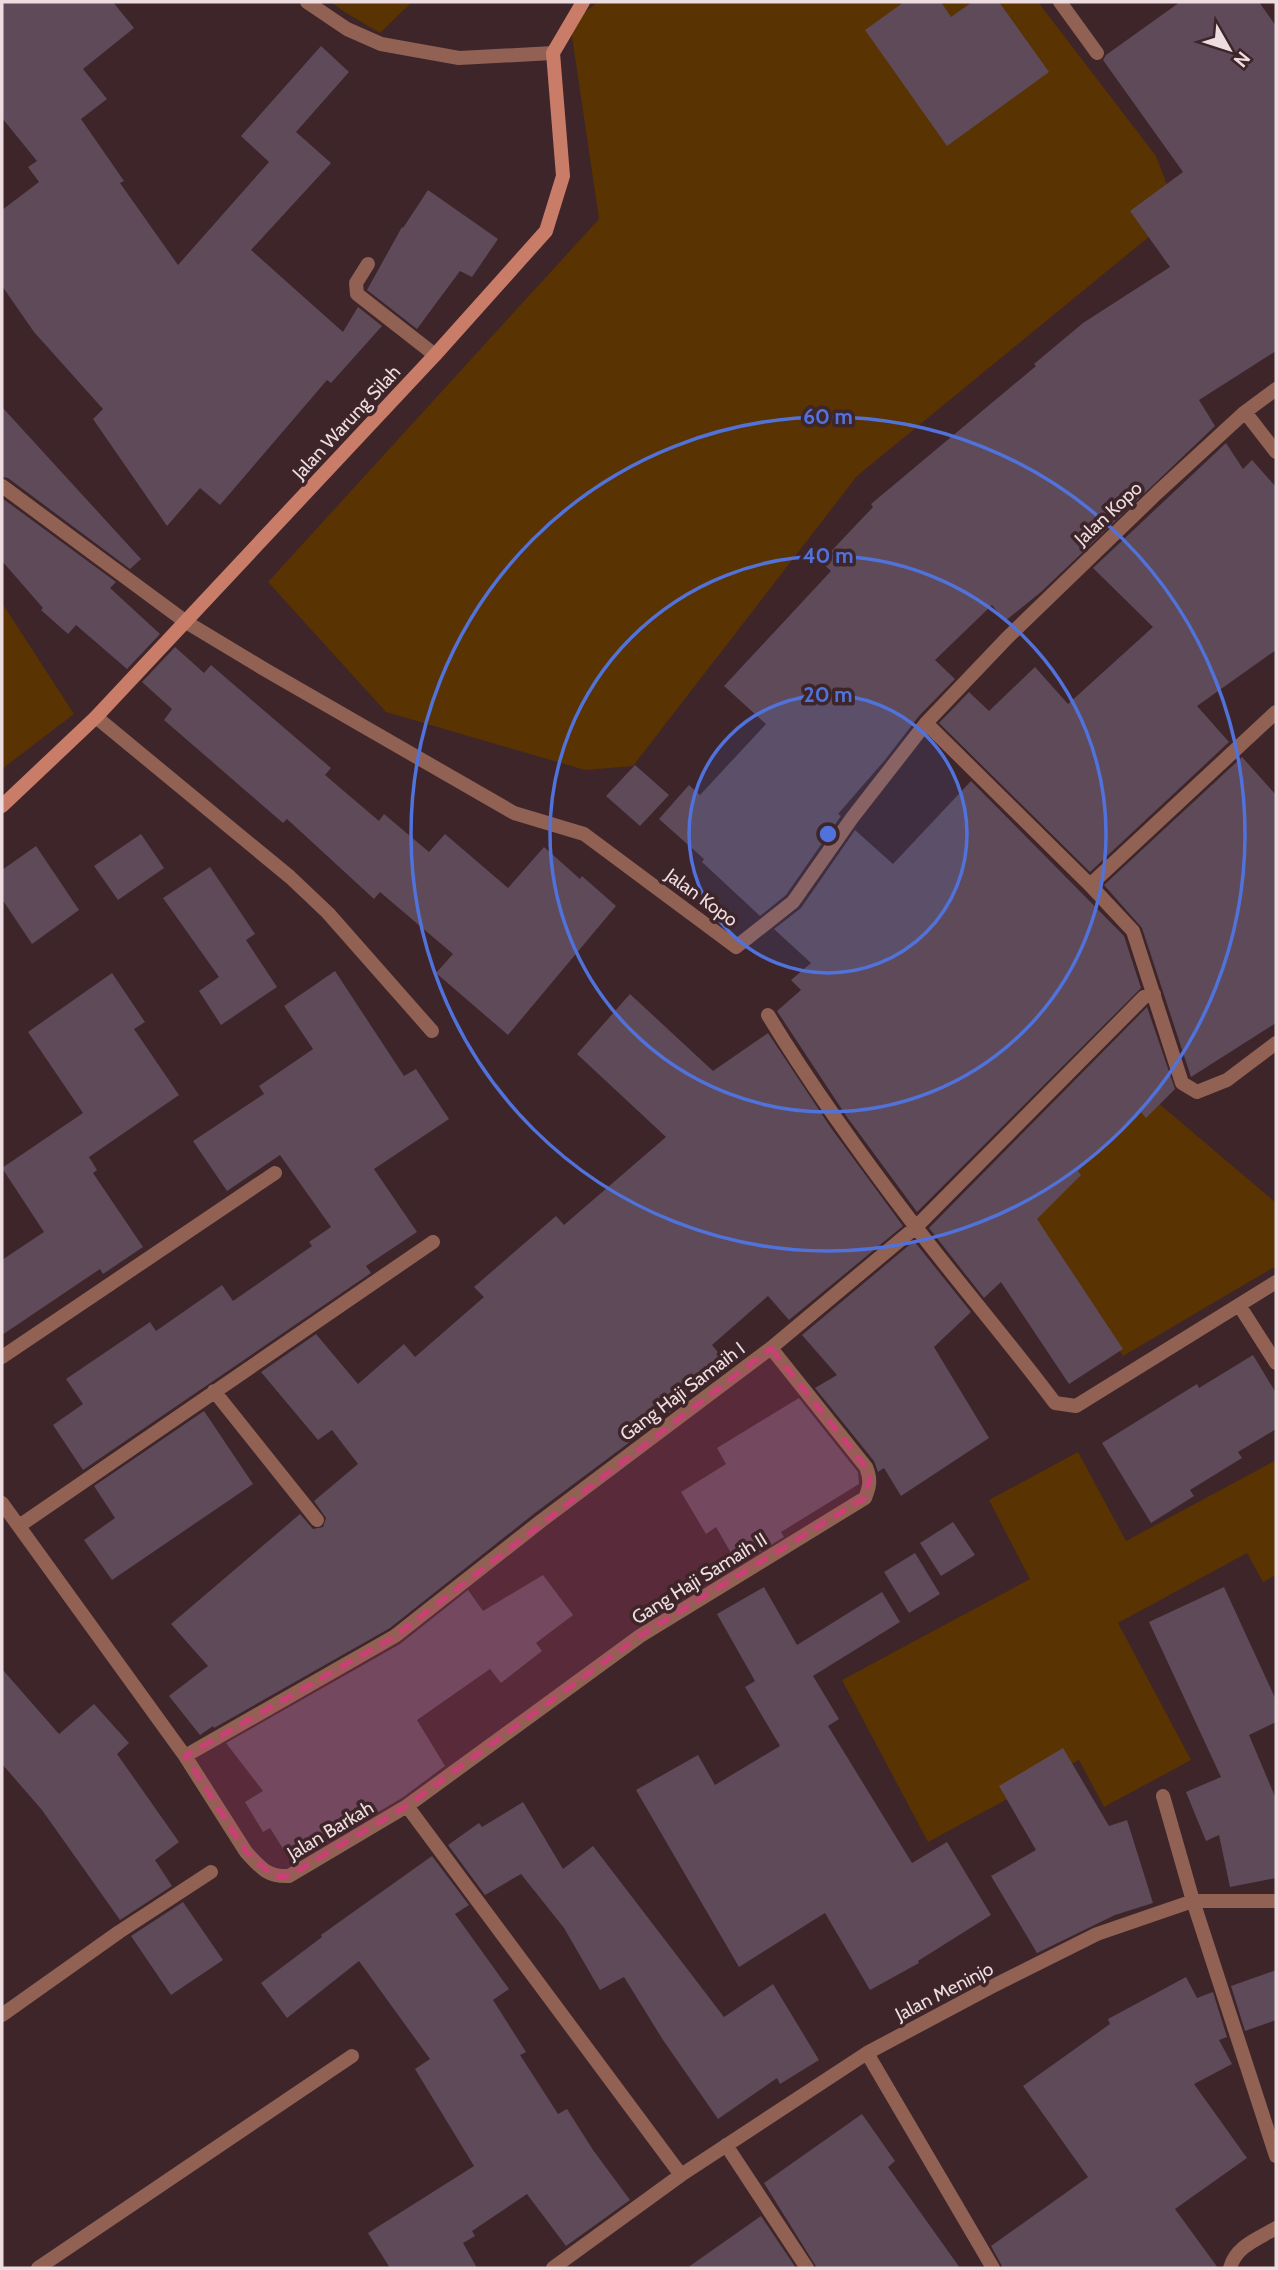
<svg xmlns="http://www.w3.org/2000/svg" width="1278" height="2270" font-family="Cabin,sans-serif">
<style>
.green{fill:#593301}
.building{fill:#5e4a59}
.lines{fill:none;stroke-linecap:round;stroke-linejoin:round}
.lane{stroke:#916153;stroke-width:14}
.street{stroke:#916153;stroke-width:14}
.secondary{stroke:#c97c67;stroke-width:14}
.marked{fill:#cb3f76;fill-opacity:0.2;stroke:#cb3f76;stroke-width:5;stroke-dasharray:14 9;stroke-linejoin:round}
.ring{fill:none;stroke:#5172da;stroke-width:3.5}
.labels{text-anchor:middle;stroke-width:7;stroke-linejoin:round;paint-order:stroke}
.street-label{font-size:19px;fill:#eedde0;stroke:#3d252a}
.centre{fill:#5172da;stroke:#3d252a;stroke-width:3.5}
.ring-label{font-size:21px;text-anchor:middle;font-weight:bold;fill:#5172da;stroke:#3d252a;stroke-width:7;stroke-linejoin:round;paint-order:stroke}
</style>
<rect width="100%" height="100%" fill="#3d252a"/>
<path class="green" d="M331 2H412L380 33 343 11Z
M598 2H1038L1156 156 1178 213 857 476 633 766 585 770 386 712 268 582 599 219 570 23Z
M2 603 74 714 2 769Z
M1137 1085 1276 1203V1266L1123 1356 1021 1204Z
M1078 1452 1126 1541 1276 1460V1575L1263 1582 1247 1553 1118 1623 1191 1760 1104 1807 1079 1760 928 1842 842 1680 1030 1579 989 1500Z"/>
<path class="building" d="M2 2H113L134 28 83 69 107 99 81 119 124 181 120 183 178 265 269 162 241 136 321 46 349 72 296 132 331 163 251 250 343 332 358 307 382 326 331 383 327 380 220 505 200 488 167 526 93 419 103 409 34 332 2 286V210L39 182 28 167 37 161 2 118Z
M904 2H941L951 17 972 2H999L1049 72 947 146 865 30Z
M1180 2H1259L1276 26V351L1199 400 1215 426 1041 592 1005 621 992 605 935 660 955 679 919 716 885 760 838 814 841 816 786 895 760 916 702 862 704 859 659 819 689 785 700 795 766 724 724 686 831 571 821 562 873 507 871 504 1036 366 1034 364 1083 323 1170 267 1130 211 1183 172 1103 60 1106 55Z
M428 190 498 239 472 277 460 271 417 329 367 290 402 227 403 228Z
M2 407 141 559 130 569 8 478 2 477Z
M1226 443 1243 469 1252 460 1276 487V650L1197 706 1229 742 1090 872 939 723 969 692 989 711 1035 667 1068 704 1153 627 1093 568Z
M2 498 116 582 110 588 160 634 127 669 76 625 68 634 41 610 43 608 2 561Z
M175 647 204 673 211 665 331 768 325 775 379 821 384 814 429 852 445 834 508 888 544 847 580 879 582 876 616 906 508 1035 436 973 453 954 380 892 374 899 287 819 283 823 164 720 172 709 142 682Z
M1242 757 1276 795V1023L1191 1077 1142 928 1104 885Z
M635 765 669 795 640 826 606 796Z
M971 781 1124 936 1141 988 917 1212 847 1117 777 1011 801 990 791 980 811 963 774 929 801 908 855 830 893 864Z
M141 834 164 868 118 900 94 866Z
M36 846 79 910 32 944 2 899V870Z
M210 867 255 934 246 940 277 987 221 1025 199 991 219 977 163 898Z
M335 971 404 1076 416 1069 449 1119 374 1169 417 1232 366 1266 371 1273 83 1470 53 1425 83 1404 66 1379 150 1322 156 1331 222 1285 233 1301 312 1246 309 1242 331 1227 280 1155 227 1191 193 1141 264 1094 259 1086 313 1049 284 1006Z
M112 973 145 1022 134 1029 179 1095 89 1157 97 1170 93 1173 143 1247 103 1274 100 1269 2 1335V1260L44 1232 2 1168 83 1113 28 1032Z
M630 994 713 1071 768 1033 831 1128 903 1226 789 1320 768 1296 712 1345 726 1362 712 1374 713 1376 678 1406 535 1513 390 1628 214 1728 213 1726 200 1735 169 1696 208 1666 171 1624 300 1514 313 1529 323 1527 326 1518 314 1501 358 1464 332 1430 318 1440 261 1372 316 1334 358 1384 404 1344 415 1357 484 1297 474 1287 556 1216 564 1225 666 1137 577 1054Z
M1147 1007 1175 1089 1146 1118 1140 1111 1078 1171 1081 1175 1037 1219 1123 1349 1069 1384 1001 1282 984 1298 929 1228Z
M914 1241 971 1312 934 1347 989 1438 901 1496 884 1468 878 1472 874 1461 815 1388 837 1375 802 1335Z
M1253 1355 1276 1393V1429L1238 1452 1242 1458 1190 1490 1194 1496 1151 1523 1102 1443 1197 1384 1199 1388Z
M799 1398 858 1472 859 1484 781 1532 784 1537 738 1565 716 1527 706 1534 681 1492 726 1464 717 1448Z
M204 1411 253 1484 112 1580 84 1540 115 1518 94 1486Z
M953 1522 975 1555 941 1576 920 1543Z
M915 1553 940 1594 909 1613 884 1572Z
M543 1575 573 1615 536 1643 542 1651 501 1683 490 1669 417 1720 445 1766 402 1798 292 1863 270 1828 263 1832 245 1802 263 1791 226 1743 400 1644 468 1590 483 1611Z
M764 1587 797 1645 882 1592 900 1622 813 1676 839 1719 828 1726 912 1863 947 1842 991 1915 918 1961 919 1963 870 1990 825 1913 739 1967 636 1790 698 1755 715 1785 780 1746 745 1687 755 1681 717 1614Z
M1224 1587 1276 1700V1722L1249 1735 1276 1799V1878L1230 1887 1219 1835 1206 1841 1186 1792 1221 1777 1149 1622Z
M2 1669 59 1734 94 1704 129 1743 117 1754 179 1842 155 1860 172 1886 120 1920 42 1810 2 1764Z
M1063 1748 1109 1826 1127 1820 1153 1903 1115 1915 1037 1953 991 1876 1036 1850 999 1786Z
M523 1802 563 1869 593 1846 724 2017 773 1984 819 2060 780 2084 777 2078 718 2119 663 2040 624 1977 600 1990 564 1928 521 1874 485 1895 448 1845 479 1823 482 1827Z
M432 1856 469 1905 455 1914 509 1989 493 2000 526 2052 520 2055 558 2114 567 2109 593 2150 630 2200 566 2246 527 2194 472 2231 475 2236 463 2243 477 2268H390L368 2233 474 2166 415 2069 430 2059 359 1961 287 2018 261 1983 322 1937 321 1935Z
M183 1902 223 1960 171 1995 131 1936Z
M1276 1970V2020L1245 2031 1231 1986Z
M1186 1977 1197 1998 1213 1992 1227 2037 1219 2040 1232 2064 1194 2084 1247 2158 1175 2209 1218 2268H1003L991 2246 1088 2177 1023 2086 1110 2024 1108 2019Z
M862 2114 895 2161 888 2167 960 2268H817L764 2183Z
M761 2216 796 2268H687Z"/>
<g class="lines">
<path class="lane" d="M368 264 356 283 357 294 435 355"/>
<path class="street" d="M307 2 347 29 381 44 459 58 553 53
M1060 2 1097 53
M1245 412 1276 452
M2 486 186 622 264 669 514 813 584 834 736 947 793 902 852 818 926 723 1007 638 1158 492 1245 412 1276 389
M96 717 290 877 328 913 432 1031
M926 723 1090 885 1133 931 1182 1083 1197 1092 1227 1080 1276 1043
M1090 885 1276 712
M768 1015C813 1089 863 1158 915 1226 961 1286 1010 1343 1055 1403L1076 1406 1276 1282
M1239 1305 1276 1363
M2 1357 275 1173
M214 1391 317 1520
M2 1503 185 1756 246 1852C261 1868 267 1877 289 1876L407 1806 681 2175
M19 1526 433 1242
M185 1756 395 1636 541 1521 771 1348 916 1227 1144 997 1154 994
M1163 1796 1193 1901 1276 2156
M407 1806 640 1636 865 1498C870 1486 871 1479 866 1467L771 1348
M2 2015 119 1932 211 1872
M867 2053 993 2268
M726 2145 807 2268
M38 2268 352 2056
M553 2268 681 2175 867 2053 989 1988 1097 1934 1193 1901H1276
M1230 2268C1236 2246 1258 2239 1276 2228"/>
<path class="secondary" d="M2 806 96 717 435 355 546 231 563 176 553 53 583 2"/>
</g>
<path class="marked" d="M771 1348 866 1467 870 1477 865 1498 640 1636 407 1806 289 1876 274 1877 246 1852 185 1756 395 1636Z"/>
<circle cx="828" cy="834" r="139" fill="#5172da" fill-opacity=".12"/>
<g class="ring">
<circle cx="828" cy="834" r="139"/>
<circle cx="828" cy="834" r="278"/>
<circle cx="828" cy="834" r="417"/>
</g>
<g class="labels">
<g class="street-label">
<text transform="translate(346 422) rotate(-47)" y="7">Jalan Warung Silah</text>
<text transform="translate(1108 513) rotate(-43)" y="7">Jalan Kopo</text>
<text transform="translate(702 897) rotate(36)" y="7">Jalan Kopo</text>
<text transform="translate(682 1391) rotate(-37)" y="7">Gang Haji Samaih I</text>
<text transform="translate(699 1578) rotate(-32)" y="7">Gang Haji Samaih II</text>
<text transform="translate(330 1830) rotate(-31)" y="7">Jalan Barkah</text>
<text transform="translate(944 1991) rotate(-27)" y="7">Jalan Meninjo</text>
</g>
</g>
<circle cx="828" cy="834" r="10" class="centre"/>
<g class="ring-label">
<text x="828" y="424">60 m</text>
<text x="828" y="563">40 m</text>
<text x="828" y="702">20 m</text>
</g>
<rect width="1278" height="2270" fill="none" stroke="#eedde0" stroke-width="7"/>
<g transform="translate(1229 49) rotate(129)" stroke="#3d252a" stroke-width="5" paint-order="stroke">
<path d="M0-5L12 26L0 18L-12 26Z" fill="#eedde0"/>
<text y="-10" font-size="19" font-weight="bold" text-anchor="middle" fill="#eedde0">N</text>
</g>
</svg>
